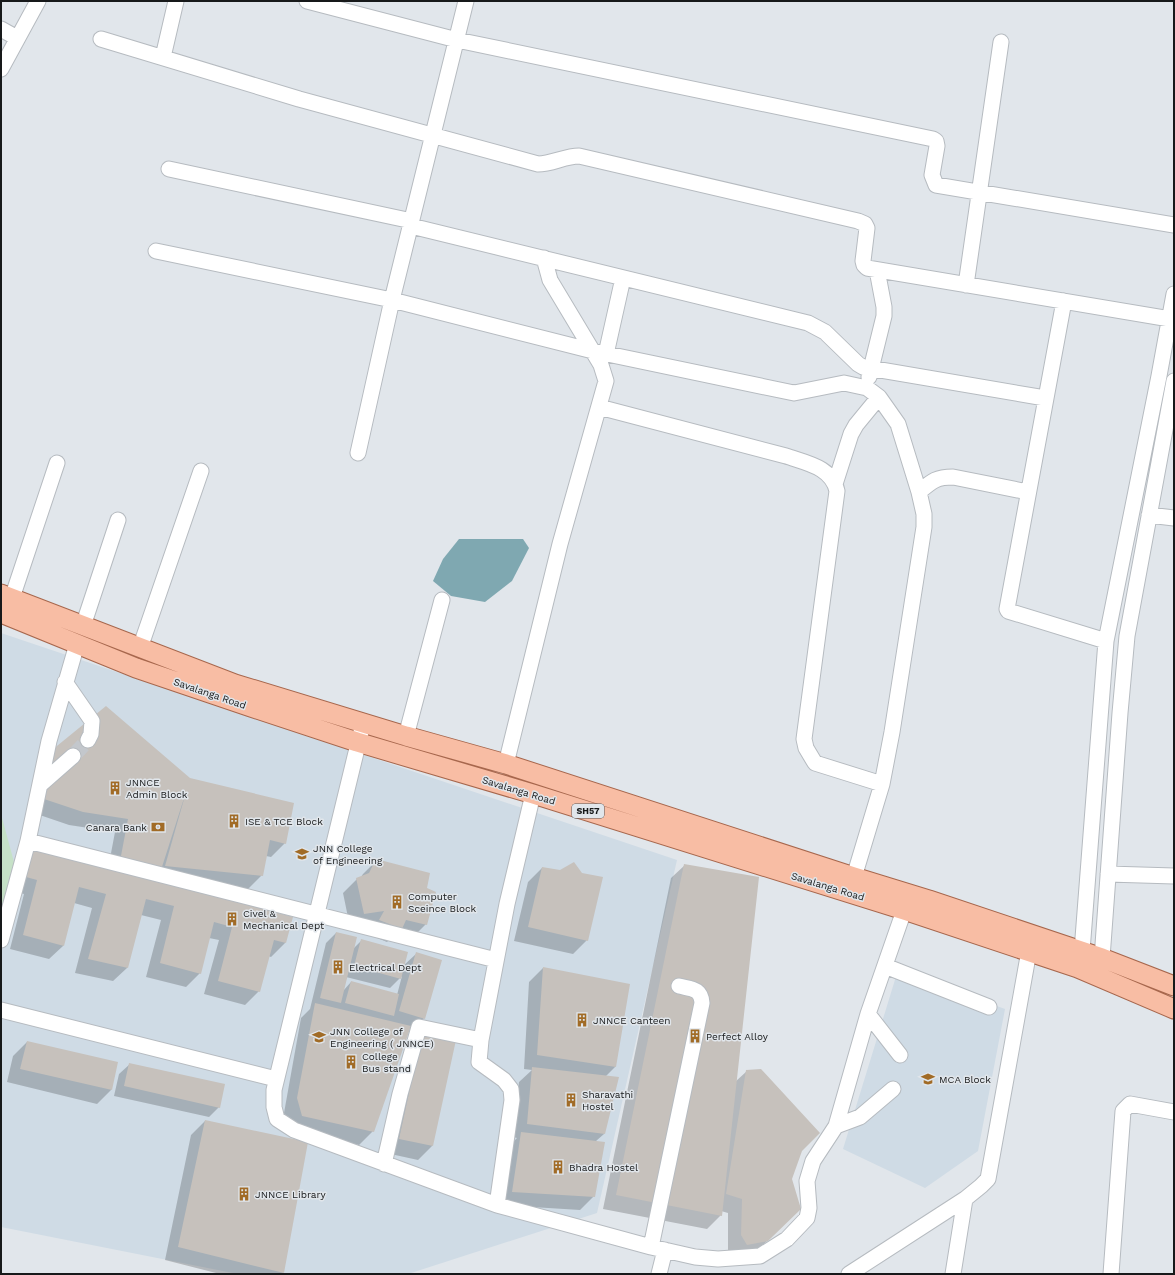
<svg xmlns="http://www.w3.org/2000/svg" width="1175" height="1275" font-family="'Work Sans',sans-serif">
<style>
.built{fill:#cfdbe5}
.green{fill:#c6e1c7}
.water{fill:#7fa8b1}
.shadow{fill:#0003;fill-rule:evenodd}
.building{fill:#c6c1bc}
.lines{fill:none;stroke-linecap:round;stroke-linejoin:round}
.minor-tunnel{stroke:#c3c7cc;stroke-width:15;stroke-dasharray:15 8;stroke-linecap:butt}
.minor-casing{stroke:#b6bbc0;stroke-width:17}
.major-casing{stroke:#a7674d;stroke-width:21}
.minor{stroke:#fff;stroke-width:15}
.major{stroke:#f8bda4;stroke-width:19}
.labels{text-anchor:middle;stroke-width:3;stroke-linejoin:round;paint-order:stroke}
.shield{fill:#e1e6eb;stroke:#545659;stroke-width:1}
.shield-label{font-size:9px;font-weight:bold;fill:#17191a}
.street-label{font-size:10px;fill:#17191a;stroke:#e1e6eb}
.poi-label{font-size:10px;fill:#17191a;stroke:#e1e6eb;text-anchor:start}
</style>
<rect width="100%" height="100%" fill="#e1e6eb"/>
<path class="built" d="M1 633 677 860 597 1213 408 1274H238L1 1227Z
M898 970 1005 1009 978 1151 925 1188 843 1149Z"/>
<path class="green" d="M1 814 21 888 1 914Z"/>
<path class="water" d="M459 539H523L529 548 512 581 485 602 451 596 433 581 443 559Z"/>
<path class="shadow" d="M38 765 190 779 285 843 271 857 266 856 262 875 248 889 152 879 292 917 285 943 271 957 268 956 259 991 245 1005 204 994 219 940 209 938 200 973 186 987 146 977 161 920 141 915 127 968 113 981 75 973 92 908 74 903 63 946 49 959 10 949 24 894 12 891 20 863 108 869 115 832 69 825 28 811Z
M377 860 425 889 426 924 412 938 395 934 387 942 350 927 343 893 357 879 361 877 363 874Z
M685 865 735 1082 747 1071 801 1151 791 1179 799 1209 753 1255 733 1258 728 1250V1213L721 1211V1215L707 1229 603 1209 671 878Z
M542 868 587 940 573 954 514 941 528 882Z
M336 933 353 949 361 941 403 966 416 954 424 1018 414 1029 409 1027 373 1131 359 1145 288 1130 284 1113 301 1018 310 1009 326 943ZM402 976 397 995 351 982 343 991 346 977 390 988Z
M543 968 616 1066 605 1077 604 1134 596 1141 594 1196 580 1210 499 1205 508 1147 517 1138 513 1137 519 1082 532 1070 524 1069 529 982Z
M455 1041 432 1146 418 1160 386 1153 409 1048Z
M27 1042 117 1063 111 1090 97 1104 7 1082 13 1056Z
M130 1064 219 1107 209 1117 114 1096 119 1074Z
M205 1121 283 1272 282 1274H220L165 1260 191 1135Z"/>
<path class="building" d="M106 706 190 778 294 803 286 844 270 840 263 876 165 866 186 792 161 870 120 861 128 819 83 812 41 798 52 750Z
M33 848 293 917 286 943 274 940 260 992 218 981 232 927 214 922 201 974 160 963 174 906 146 899 128 968 88 959 106 894 79 887 64 946 23 935 37 880 26 877Z
M376 859 430 873 427 888 436 892 427 925 406 920 402 929 379 920 384 911 364 914 356 878 369 873Z
M574 862 582 873 603 877 588 941 528 927 542 867 560 870Z
M684 864 759 877 722 1216 616 1195Z
M336 932 357 937 341 1003 320 998Z
M361 939 408 952 401 979 354 966Z
M416 952 442 960 425 1019 399 1011Z
M543 967 630 984 616 1067 537 1055Z
M351 981 399 994 394 1016 345 1003Z
M315 1003 411 1026 374 1132 302 1116 297 1098Z
M422 1033 456 1040 433 1146 399 1139Z
M27 1041 118 1062 112 1090 20 1069Z
M129 1063 225 1084 220 1108 124 1086Z
M532 1067 619 1077 605 1134 527 1124Z
M761 1069 820 1133 802 1151 792 1179 801 1209 768 1241 747 1245 741 1235 742 1199 726 1194 746 1070Z
M205 1120 308 1142 284 1273 178 1247Z
M521 1132 605 1142 595 1197 512 1192Z"/>
<g class="lines">
<path class="minor-tunnel" d="M73 756 88 740"/>
<g class="minor-casing">
<path id="minor" d="M307 1 457 40 933 139 936 141 937 146 932 175 936 185 1174 225
M1 29 17 38
M101 39 299 99 538 164C552 164 565 156 579 156L858 221 865 224 867 228 863 261 864 265 867 268 1170 319
M163 57 176 1
M1 69 38 1
M169 169 412 221
M411 226 808 323 825 332 858 364 863 367 1045 398
M156 251 392 300 593 351 794 393 844 383 867 388 879 397 898 424 919 492 924 514V527L892 732 882 784 854 877
M966 285 1001 42
M1064 301 1007 609 1008 611 1106 641
M606 354 623 278
M869 377 884 316V307L877 270
M599 407 786 456C806 463 832 467 837 491L804 739 806 748 815 763 882 784
M358 453 392 300 466 1
M835 484 851 434 856 425 879 397
M919 492C932 481 936 477 953 477L1028 492
M1149 515 1174 518
M12 598 57 463
M83 626 118 520
M77 644 49 741 28 841 496 960
M140 648 201 471
M65 682 92 721 91 734 88 740
M361 732 274 1090V1107L277 1119 294 1130 497 1205 512 1100 511 1089 504 1080 479 1062 481 1040 507 904 533 794
M406 736 442 600
M506 764 560 544 606 381 601 365 550 280 544 258
M41 784 73 756
M1108 874 1174 876
M1 940 28 841
M1080 961 1082 951 1106 641 1159 376 1174 294
M885 966 989 1007
M1100 969 1102 958 1120 713 1127 636 1174 381
M1 1010 276 1079
M868 1014 900 1055
M836 1126 860 1117 893 1089
M384 1164 400 1094 419 1027 481 1040
M497 1205 651 1247 695 1257 718 1259 760 1256 787 1239 807 1218 809 1208 807 1181 813 1161 836 1126 868 1014 908 899
M651 1247 702 1003C701 988 691 989 679 986
M659 1274 665 1250
M849 1274 965 1199 981 1186 988 1179 1029 951
M953 1274 965 1199
M1111 1274 1123 1111 1130 1104 1174 1112"/>
</g>
<g class="major-casing">
<path id="major" d="M1 594 235 684 406 736 506 764 854 877 929 900 1102 958 1174 986
M1 613 136 668 251 707 357 742 533 794 904 910 1078 968 1174 1009"/>
</g>
<use href="#minor" class="minor"/>
<use href="#major" class="major"/>
</g>
<defs>
<g id="building-bare" transform="scale(1.08)"><path d="M-4-6H4V6H1V3H-1V6H-4ZM-2.5-4.3h1.7v1.8h-1.7ZM.8-4.3h1.7v1.8H.8ZM-2.5-1h1.7V.8h-1.7ZM.8-1h1.7V.8H.8Z" fill="#a16b26" stroke="#e1e6eb" stroke-width="2.5" paint-order="stroke"/></g>
<g id="bank-bare" transform="scale(1.08)"><path d="M-6-4H6V4H-6ZM0-2.3a2.3 2.3 0 1 0 0 4.6a2.3 2.3 0 1 0 0-4.6Z" fill="#a16b26" stroke="#e1e6eb" stroke-width="2.5" paint-order="stroke"/></g>
<g id="school-bare" transform="scale(1.08)"><path d="M0-5L7-2L0 1L-7-2ZM-4 1L0 2.5L4 1V4Q0 6-4 4Z" fill="#a16b26" stroke="#e1e6eb" stroke-width="2.5" paint-order="stroke"/></g>
<g id="university-bare" transform="scale(1.08)"><path d="M0-5L7-2L0 1L-7-2ZM-4 1L0 2.5L4 1V4Q0 6-4 4Z" fill="#a16b26" stroke="#e1e6eb" stroke-width="2.5" paint-order="stroke"/></g>
</defs>
<g fill-rule="evenodd">
<use href="#building-bare" x="115" y="788"/>
<use href="#building-bare" x="234" y="821"/>
<use href="#bank-bare" x="158" y="827"/>
<use href="#school-bare" x="302" y="854"/>
<use href="#building-bare" x="397" y="902"/>
<use href="#building-bare" x="232" y="919"/>
<use href="#building-bare" x="338" y="967"/>
<use href="#building-bare" x="582" y="1020"/>
<use href="#building-bare" x="695" y="1036"/>
<use href="#university-bare" x="319" y="1037"/>
<use href="#building-bare" x="351" y="1062"/>
<use href="#university-bare" x="928" y="1079"/>
<use href="#building-bare" x="571" y="1100"/>
<use href="#building-bare" x="558" y="1167"/>
<use href="#building-bare" x="244" y="1194"/>
</g>
<g class="labels">
<rect class="shield" x="572" y="804" width="32" height="14" rx="3"/>
<g class="shield-label">
<text x="588" y="814">SH57</text>
</g>
<g class="street-label">
<text transform="translate(210 693) rotate(19)" y="4">Savalanga Road</text>
<text transform="translate(519 790) rotate(17)" y="4">Savalanga Road</text>
<text transform="translate(828 886) rotate(17)" y="4">Savalanga Road</text>
</g>
<g class="poi-label">
<text x="126" y="786">JNNCE<tspan x="126" dy="12">Admin Block</tspan></text>
<text x="245" y="825">ISE &amp; TCE Block</text>
<text x="147" y="831" text-anchor="end">Canara Bank</text>
<text x="313" y="852">JNN College<tspan x="313" dy="12">of Engineering</tspan></text>
<text x="408" y="900">Computer<tspan x="408" dy="12">Sceince Block</tspan></text>
<text x="243" y="917">Civel &amp;<tspan x="243" dy="12">Mechanical Dept</tspan></text>
<text x="349" y="971">Electrical Dept</text>
<text x="593" y="1024">JNNCE Canteen</text>
<text x="330" y="1035">JNN College of<tspan x="330" dy="12">Engineering ( JNNCE)</tspan></text>
<text x="706" y="1040">Perfect Alloy</text>
<text x="362" y="1060">College<tspan x="362" dy="12">Bus stand</tspan></text>
<text x="939" y="1083">MCA Block</text>
<text x="582" y="1098">Sharavathi<tspan x="582" dy="12">Hostel</tspan></text>
<text x="569" y="1171">Bhadra Hostel</text>
<text x="255" y="1198">JNNCE Library</text>
</g>
</g>
<rect width="1175" height="1275" fill="none" stroke="#17191a" stroke-width="4"/>
</svg>
